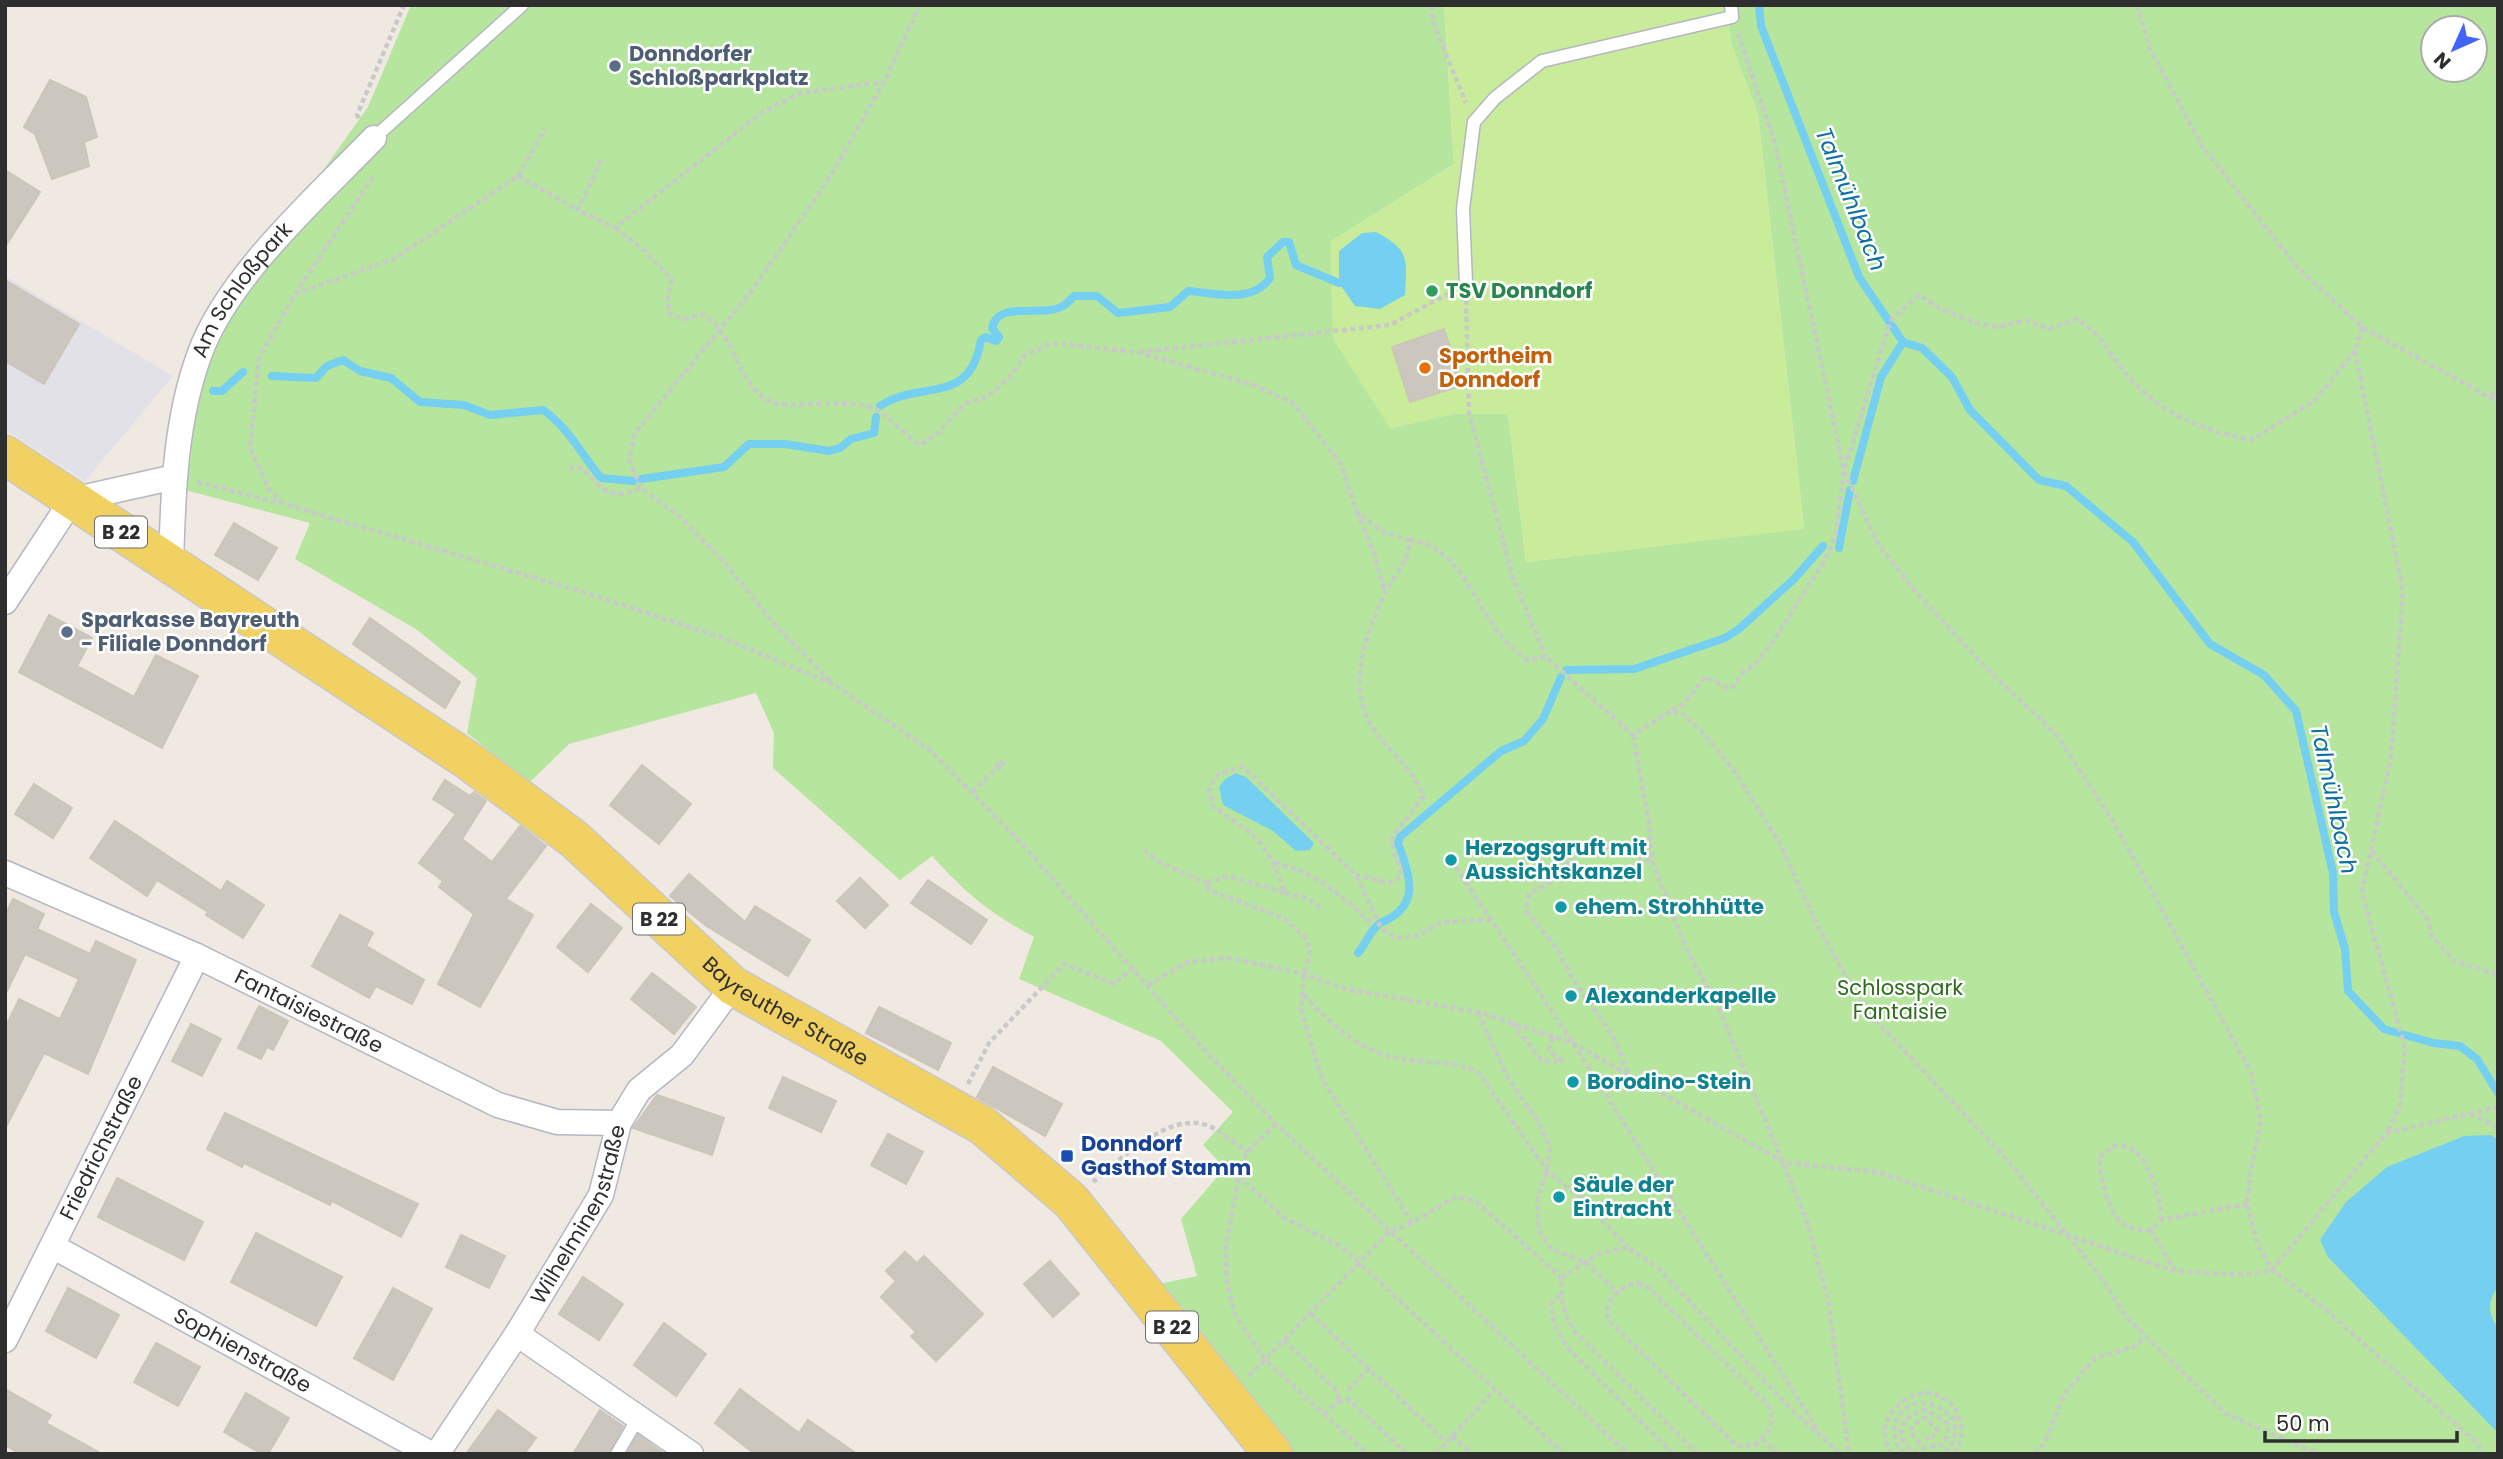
<svg xmlns="http://www.w3.org/2000/svg" width="2503" height="1459" font-family="Poppins,sans-serif">
<style>
.industrial{fill:#e3e1e8}
.green{fill:#b6e59e;fill-rule:evenodd}
.pitch{fill:#c9ec9a}
.water{fill:#75cff0}
.lines{fill:none;stroke-linecap:round;stroke-linejoin:round}
.stream{stroke:#75cff0;stroke-width:8}
.building{fill:#cbc7bf;stroke:#cbc5ba;stroke-width:2}
.lane-casing{stroke:#b4b7c1;stroke-width:15}
.street-casing{stroke:#b4b7c1;stroke-width:27}
.primary-casing{stroke:#c9c9c9;stroke-width:41}
.path{stroke:#c9c9c9;stroke-width:4.5;stroke-dasharray:5 3.5;stroke-linecap:butt}
.lane{stroke:#fff;stroke-width:12}
.street{stroke:#fff;stroke-width:24}
.primary{stroke:#f2d163;stroke-width:38}
.service-dot{fill:#5c6f8a;stroke:#fff;stroke-width:2.5}
.leisure-dot{fill:#2e9e5b;stroke:#fff;stroke-width:2.5}
.food-dot{fill:#e8710a;stroke:#fff;stroke-width:2.5}
.culture-dot{fill:#0f9aa8;stroke:#fff;stroke-width:2.5}
.transit-dot{fill:#1a4fb4;stroke:#fff;stroke-width:2.5}
.labels{text-anchor:middle;stroke-width:5;stroke-linejoin:round;paint-order:stroke}
.shield{fill:#fff;stroke:#6d6d6d;stroke-width:2}
.shield-label{font-size:19px;font-weight:bold;fill:#2e2e2e}
.service-label{font-size:21px;font-weight:bold;fill:#4e5e75;stroke:#fff;text-anchor:start}
.leisure-label{font-size:21px;font-weight:bold;fill:#27864d;stroke:#fff;text-anchor:start}
.street-label{font-size:21px;fill:#2e2e2e;stroke:#fff}
.food-label{font-size:21px;font-weight:bold;fill:#c56008;stroke:#fff;text-anchor:start}
.culture-label{font-size:21px;font-weight:bold;fill:#0d838f;stroke:#fff;text-anchor:start}
.park-label{font-size:21px;fill:#2c6e1b;stroke:#fff}
.transit-label{font-size:21px;font-weight:bold;fill:#164399;stroke:#fff;text-anchor:start}
.water-label{font-size:23px;font-style:italic;fill:#0d6fa3;stroke:#fff}
</style>
<rect width="100%" height="100%" fill="#efe9e1"/>
<path class="industrial" d="M5 276 173 376 85 481 5 429Z"/>
<path class="green" d="M411 5H1444L1454 164 1330 242 1390 428 1453 414H1508L1526 562 1804 528 1758 114 1731 43 1726 5H2498V1454H1289L1159 1284 1197 1276 1181 1219 1225 1168 1203 1145 1233 1112 1161 1041 1019 979 1034 937C987 911 969 896 932 856L900 880 773 768 774 733 756 693 569 744 530 782 467 733 477 678 416 629 295 559 310 523 174 487 215 323 368 107ZM2433 28H2475V70H2433Z"/>
<path class="pitch" d="M1444 5H1726L1731 43 1758 114 1804 529 1526 562 1508 414H1453L1390 428 1333 339 1330 242 1454 164Z"/>
<path class="water" d="M1376 232C1410 250 1407 259 1405 295L1380 309 1355 306 1339 283V251L1362 233Z
M1236 773 1246 777 1314 843 1310 850 1296 851 1273 831 1223 805 1219 787 1225 779Z
M2491 1135 2498 1140V1287C2488 1299 2487 1315 2498 1327V1433L2328 1257 2320 1240 2346 1202 2387 1167 2464 1136Z"/>
<g class="lines">
<path class="stream" d="M1759 5 1761 26 1859 277 1903 342 1922 348 1952 377 1970 410 2039 480 2066 486 2133 542 2210 644 2264 675 2296 711 2333 873 2334 912 2345 949 2348 991 2384 1029 2433 1043 2460 1046 2477 1059 2498 1093
M272 376 316 378 327 366 343 360 360 371 391 378 420 402 464 405 490 415 543 410C569 428 581 454 601 478L633 481
M213 391H222L243 372
M880 406C921 379 970 407 981 340L986 337 996 341 999 337 992 328C998 300 1040 317 1061 307 1066 305 1071 299 1074 296H1097L1118 313 1170 307 1188 291C1215 293 1252 304 1270 278L1267 257 1283 242H1289L1296 265 1339 283
M641 479 724 467 749 444H785L829 451 840 448 851 439 874 433 876 417
M1853 481 1881 377 1903 342
M1839 548 1850 490
M1566 670 1634 669 1725 638 1739 629 1794 579 1823 546
M1380 923C1422 906 1410 877 1398 843L1400 837 1501 751 1524 741 1543 719 1561 677
M1358 953C1366 944 1369 932 1378 925"/>
</g>
<path class="building" d="M50 80 86 97 97 137 84 142 89 166 52 179 35 134 24 127Z
M5 170 40 192 5 247Z
M5 280 79 324 44 384 5 361Z
M1444 329 1463 385 1410 402 1392 347Z
M234 523 277 548 258 580 215 555Z
M49 615 92 638 77 666 134 697 156 655 198 676 162 748 19 672Z
M370 618 460 682 445 708 353 644Z
M642 765 691 804 659 844 610 805Z
M445 780 470 796 474 792 486 801 462 839 492 862 520 826 546 846 506 899 533 915 480 1007 438 984 474 914 439 887 443 881 419 863 456 814 433 799Z
M34 784 72 808 53 838 15 814Z
M115 821 221 891 227 881 264 905 243 938 206 915 208 912 157 880 147 896 90 858Z
M689 874 745 922 755 906 810 940 788 976 705 925 670 896Z
M860 878 888 905 865 928 837 901Z
M928 880 987 920 971 944 911 903Z
M13 899 44 914 37 929 90 954 96 941 136 960 88 1074 44 1053 5 1129V1028L19 999 60 1019 79 979 25 954 5 995V915Z
M591 904 622 928 588 972 557 947Z
M340 915 373 933 366 946 424 980 412 1004 376 986 369 998 312 966Z
M652 973 696 1007 674 1034 631 999Z
M259 1006 288 1021 273 1050 267 1047 261 1059 238 1048Z
M879 1007 951 1043 938 1070 866 1033Z
M191 1024 221 1039 202 1076 172 1061Z
M993 1067 1062 1104 1045 1136 977 1097Z
M783 1077 836 1101 821 1132 769 1108Z
M657 1095 724 1118 712 1155 633 1128Z
M225 1113 418 1204 401 1237 332 1201 330 1205 244 1163 242 1167 207 1149Z
M888 1134 923 1152 906 1184 871 1165Z
M117 1178 203 1222 184 1260 98 1217Z
M256 1233 342 1277 316 1326 231 1282Z
M461 1235 505 1256 489 1288 446 1267Z
M905 1252 917 1263 924 1256 983 1314 936 1361 911 1336 916 1332 881 1297 896 1281 886 1271Z
M1050 1261 1079 1294 1053 1317 1024 1284Z
M583 1277 623 1304 599 1340 559 1314Z
M68 1288 119 1315 96 1358 46 1331Z
M393 1288 432 1309 393 1380 354 1358Z
M664 1323 706 1354 676 1396 634 1365Z
M156 1343 200 1367 178 1406 134 1382Z
M5 1389 51 1415 46 1423 102 1454H20L5 1445Z
M740 1389 799 1433 808 1420 857 1454H755L715 1423Z
M246 1393 289 1418 268 1454H262L224 1432Z
M498 1410 536 1438 524 1454H466Z
M600 1410 623 1426 608 1454H573Z
M638 1435 664 1454H627Z"/>
<g class="lines">
<g class="lane-casing">
<path id="lane" d="M374 138 522 5
M1466 284 1463 209 1474 122 1495 98 1542 61 1732 17 1731 5
M617 1454 638 1418"/>
</g>
<g class="street-casing">
<g id="street">
<path id="s1" d="M171 564C173 494 175 420 200 353 228 276 317 197 374 138"/>
<path d="M5 602 72 500 175 477"/>
<path id="s2" d="M5 873 197 956 498 1105 557 1122 619 1123"/>
<path id="s3" d="M54 1247 431 1454"/>
<path d="M517 1334 691 1454"/>
<path id="s4" d="M5 1340 197 956"/>
<path id="s5" d="M437 1454 517 1334 601 1195 619 1123 639 1090 682 1055 733 986"/>
</g>
</g>
<g class="primary-casing">
<g id="primary">
<path id="s6" d="M5 455 469 761 574 839 733 986 982 1125 1071 1201 1273 1454"/>
</g>
</g>
<path class="path" d="M1431 5 1433 22 1466 103
M2137 5 2150 49 2202 146 2297 267 2362 327 2498 402
M1738 34 1775 144 1844 471 1878 544 1916 592 1987 669 2056 734 2114 823 2251 1072 2261 1121 2250 1175 2247 1204 2258 1245 2272 1270 2320 1305 2477 1443 2484 1454
M359 118 357 115 404 5
M601 160 578 210 615 228 761 113 801 93 883 82
M518 176 578 210
M615 228 645 251 672 280 668 297 669 314 685 319 702 314C739 337 733 380 769 401 786 411 848 396 875 409 887 414 906 436 920 445L938 433 964 404 988 396 1009 378 1025 355 1051 343 1136 352 1251 384 1293 403 1340 463 1357 512 1383 532 1409 540C1410 561 1394 575 1385 593 1369 627 1354 666 1362 703 1371 743 1412 760 1423 797L1392 837 1393 852 1401 870 1398 879 1389 883 1356 875
M295 294 394 259 518 176 545 129
M1466 300 1469 413 1513 578 1546 657
M2362 327 2355 351 2403 591 2391 757 2362 892 2405 1048 2400 1105 2387 1133
M1139 352 1390 325 1453 291
M2491 396 2498 387
M569 468H582C603 491 609 501 641 488
M197 482 284 504 576 590 721 637 833 684 930 750 1022 844 1194 1039 1276 1124 1628 1454
M283 504 269 489 250 448 259 358 295 294 373 177
M1357 512 1374 553 1385 593
M1409 540C1470 547 1475 626 1527 660L1546 657 1633 735 1672 710 1683 714 1705 735 1735 772 1780 844 1817 925 1864 1008 2010 1163 2100 1276 2127 1318 2226 1414 2318 1454
M830 681 777 627 723 561 680 517 641 488 629 460 635 433 754 288 831 175 884 82 920 5
M1672 710 1684 704 1705 677 1728 688 1733 687 1743 672 1753 666 1771 645 1825 560 1835 537 1844 471 1888 328 1893 318 1919 295 1940 309 1979 324 1997 327 2026 320 2049 329 2077 319C2101 334 2106 349 2123 370 2156 412 2202 431 2252 440L2315 400 2355 351
M1633 735 1649 823 1652 861 1685 946 1720 1011 1806 1219 1828 1299 1849 1454
M972 792 997 768H1002L1003 763 997 762V768
M1144 850 1159 862 1206 883
M2372 851 2428 920 2432 936 2454 961 2498 975
M1451 860 1573 1043 1819 1432
M1274 863C1312 870 1341 895 1369 921L1376 919
M1285 893 1309 899 1322 909
M1148 985 1188 962 1230 958 1304 974 1345 989 1478 1012 1573 1043 1785 1163 1878 1172 2175 1271 2246 1275 2272 1270 2386 1133 2498 1107
M1304 995C1333 1027 1363 1055 1409 1060 1432 1063 1458 1061 1479 1073L1547 1171 1578 1195 1627 1246
M1478 1013 1508 1078 1539 1123 1550 1148 1547 1171 1537 1200 1539 1231 1551 1249 1586 1262 1618 1293
M1512 1023 1542 1061H1562L1549 1050 1553 1037
M1628 1072 1612 1034 1574 981 1555 946 1526 911 1529 894 1552 881 1585 843C1609 844 1628 855 1652 861
M968 1084 989 1043 1064 964 1114 984 1134 968
M2470 1114 2498 1127
M1276 1124 1247 1152 1239 1176 1226 1246 1227 1282 1235 1315 1265 1360 1368 1454
M1239 1176 1283 1217 1343 1248 1564 1454
M1093 1182C1121 1159 1172 1108 1211 1127 1224 1133 1236 1144 1247 1152
M2161 1220C2162 1201 2149 1157 2130 1148 2125 1146 2118 1146 2113 1146L2100 1157C2099 1175 2107 1206 2119 1221 2127 1229 2141 1230 2151 1230L2161 1220 2247 1204
M1412 1223 1322 1079 1301 1009 1304 974 1310 954 1307 939 1283 918 1209 890 1206 883 1229 876 1285 893C1265 839 1260 839 1213 807L1209 790 1218 774 1243 767 1356 875 1381 928 1396 938 1417 936 1442 922 1489 920
M2151 1230 2175 1271
M1638 1283 1649 1288 1768 1405C1777 1422 1768 1434 1755 1445L1737 1446 1609 1321 1606 1312C1610 1297 1622 1285 1638 1283Z
M1559 1295 1551 1304 1554 1324 1566 1346 1673 1454
M1310 1313 1446 1442
M1284 1340 1338 1392V1402L1348 1399 1407 1454
M1249 1376 1390 1231 1412 1223 1455 1197 1475 1201 1562 1278
M1348 1390 1369 1369
M1324 1414 1338 1402
M1452 1436 1472 1454
M1762 1439 1778 1454
M1436 1454 1495 1389
M1698 1454 1574 1331C1565 1313 1559 1299 1562 1278L1598 1254 1627 1247 1657 1267 1791 1409 1840 1454
M1891 1454C1887 1445 1884 1437 1885 1428 1887 1409 1910 1392 1928 1393 1959 1396 1971 1430 1954 1454
M1904 1454C1875 1422 1917 1379 1954 1420 1956 1433 1955 1448 1941 1454
M1917 1454 1906 1445 1901 1434C1903 1420 1912 1412 1926 1410L1947 1423 1948 1435 1942 1445 1924 1448 1910 1432 1914 1424 1925 1418 1938 1430 1930 1440 1922 1433
M2035 1454 2045 1442 2064 1395 2095 1358 2136 1346 2144 1337"/>
<use href="#lane" class="lane"/>
<use href="#street" class="street"/>
<use href="#primary" class="primary"/>
</g>
<g class="service-dot">
<circle cx="615" cy="66" r="7"/>
<circle cx="67" cy="632" r="7"/>
</g>
<circle class="leisure-dot" cx="1432" cy="291" r="7"/>
<circle class="food-dot" cx="1425" cy="368" r="7"/>
<g class="culture-dot">
<circle cx="1451" cy="860" r="7"/>
<circle cx="1561" cy="907" r="7"/>
<circle cx="1571" cy="996" r="7"/>
<circle cx="1573" cy="1082" r="7"/>
<circle cx="1559" cy="1197" r="7"/>
</g>
<rect class="transit-dot" x="1060" y="1149" width="14" height="14" rx="3.5"/>
<g class="labels">
<g class="shield">
<rect x="95" y="516.5" width="52" height="31" rx="5"/>
<rect x="633" y="903.5" width="52" height="31" rx="5"/>
<rect x="1146" y="1311.5" width="52" height="31" rx="5"/>
</g>
<g class="shield-label">
<text x="121" y="539">B 22</text>
<text x="659" y="926">B 22</text>
<text x="1172" y="1334">B 22</text>
</g>
<g class="service-label">
<text x="629" y="61">Donndorfer<tspan x="629" dy="24">Schloßparkplatz</tspan></text>
<text x="81" y="627">Sparkasse Bayreuth<tspan x="81" dy="24">- Filiale Donndorf</tspan></text>
</g>
<g class="leisure-label">
<text x="1446" y="298">TSV Donndorf</text>
</g>
<g class="street-label">
<text dy="7" stroke="none"><textPath href="#s1" startOffset="290">Am Schloßpark</textPath></text>
<text dy="7" stroke="none"><textPath href="#s6" startOffset="961">Bayreuther Straße</textPath></text>
<text dy="7" stroke="none"><textPath href="#s2" startOffset="334">Fantaisiestraße</textPath></text>
<text dy="7" stroke="none"><textPath href="#s4" startOffset="215">Friedrichstraße</textPath></text>
<text dy="7" stroke="none"><textPath href="#s5" startOffset="280">Wilhelminenstraße</textPath></text>
<text dy="7" stroke="none"><textPath href="#s3" startOffset="215">Sophienstraße</textPath></text>
</g>
<g class="food-label">
<text x="1439" y="363">Sportheim<tspan x="1439" dy="24">Donndorf</tspan></text>
</g>
<g class="culture-label">
<text x="1465" y="855">Herzogsgruft mit<tspan x="1465" dy="24">Aussichtskanzel</tspan></text>
<text x="1575" y="914">ehem. Strohhütte</text>
<text x="1585" y="1003">Alexanderkapelle</text>
<text x="1587" y="1089">Borodino-Stein</text>
<text x="1573" y="1192">Säule der<tspan x="1573" dy="24">Eintracht</tspan></text>
</g>
<g class="park-label">
<text x="1900" y="995">Schlosspark<tspan x="1900" dy="24">Fantaisie</tspan></text>
</g>
<g class="transit-label">
<text x="1081" y="1151">Donndorf<tspan x="1081" dy="24">Gasthof Stamm</tspan></text>
</g>
<g class="water-label">
<text transform="translate(1851 199) rotate(68)" y="8">Talmühlbach</text>
<text transform="translate(2334 799) rotate(78)" y="8">Talmühlbach</text>
</g>
</g>
<rect width="2503" height="1459" fill="none" stroke="#2e2e2e" stroke-width="14"/>
<g transform="translate(2454 49) rotate(225)"><circle r="33" fill="#ffffff" stroke="#ababab" stroke-width="2"/>
<path d="M0-5L12 26L0 18L-12 26Z" fill="#4264fb"/>
<text y="-10" font-size="19" font-weight="bold" text-anchor="middle" fill="#2e2e2e">N</text>
</g>
<path d="M2265 1431v10h192v-10" fill="none" stroke="#2e2e2e" stroke-width="3.5"/>
<text x="2276" y="1431" font-size="21" fill="#2e2e2e" stroke="#ffffff" stroke-width="5" paint-order="stroke">50 m</text>
</svg>
